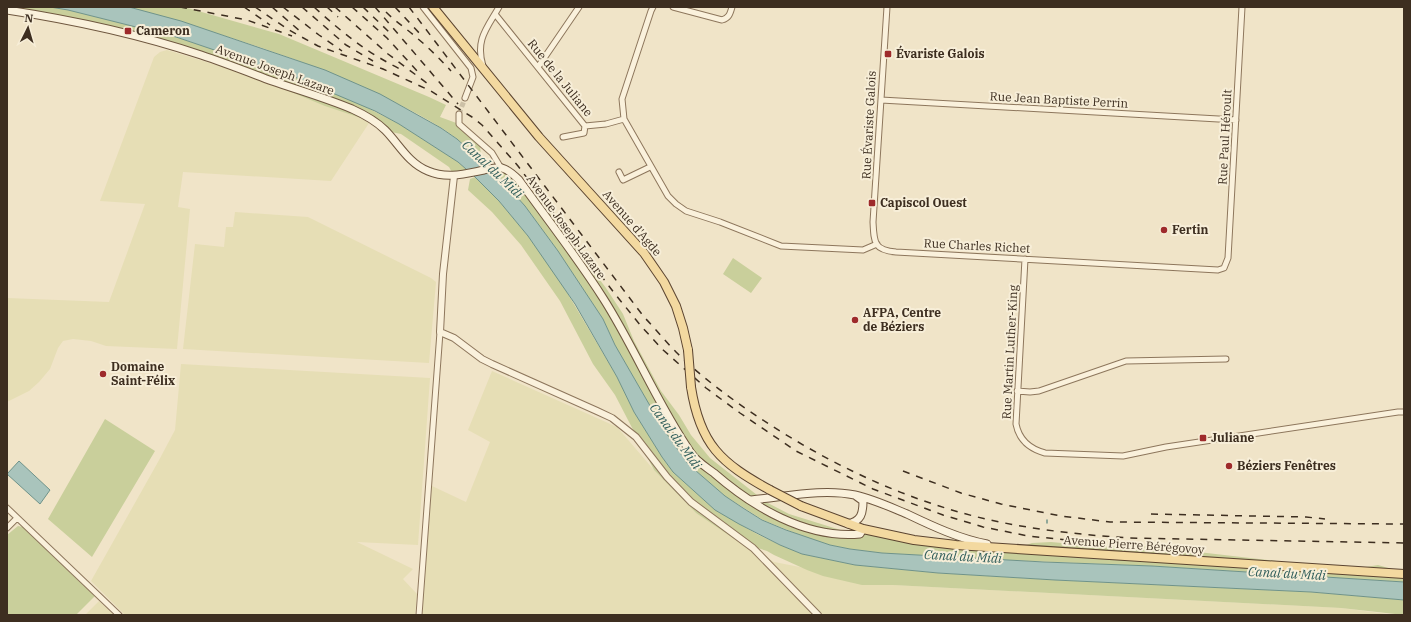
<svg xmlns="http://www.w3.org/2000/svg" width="1411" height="622" font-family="'IBM Plex Serif',serif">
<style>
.farmland{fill:#e6deb5}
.green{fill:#c9cf9b}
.water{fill:#a9c4bc;stroke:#6f938a}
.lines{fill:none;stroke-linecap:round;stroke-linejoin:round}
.stream{stroke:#6f938a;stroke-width:1.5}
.minor-tunnel{stroke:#ccc0a6;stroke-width:5;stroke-dasharray:5 2.5;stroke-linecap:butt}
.minor-casing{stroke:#8d765c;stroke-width:7}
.tertiary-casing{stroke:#8d765c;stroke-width:8}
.secondary-casing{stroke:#6f573f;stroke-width:9}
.primary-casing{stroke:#5b4430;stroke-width:10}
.minor{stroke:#faf1dc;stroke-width:5}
.tertiary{stroke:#faf1dc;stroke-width:6}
.secondary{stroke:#faf1dc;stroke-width:7}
.primary{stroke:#f3d9a0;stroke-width:8}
.rail{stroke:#3d2e20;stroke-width:1.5;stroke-dasharray:7 7;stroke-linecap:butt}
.primary-bridge-casing{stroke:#5b4430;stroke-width:10;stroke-linecap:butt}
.primary-bridge{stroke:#f3d9a0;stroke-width:8}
.poi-dot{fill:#9e2a2b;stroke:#f7eed8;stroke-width:1.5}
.labels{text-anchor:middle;stroke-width:4;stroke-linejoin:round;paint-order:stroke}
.poi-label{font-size:12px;font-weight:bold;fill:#3d2e20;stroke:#f7eed8;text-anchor:start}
.street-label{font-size:12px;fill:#3d2e20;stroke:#f7eed8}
.water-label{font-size:13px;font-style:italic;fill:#2f5d5a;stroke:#f7eed8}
</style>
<rect width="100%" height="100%" fill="#f0e4c8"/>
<path class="farmland" d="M167 50 259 78 355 115 369 123 331 181 183 172 178 207 190 209 177 349 106 346 91 341 73 339 63 341 58 348 50 369 39 382 29 391 7 402V298L109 302 145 204 100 201 154 57 160 52Z
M235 212 308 217 431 278 436 282 429 363 183 349 195 244 224 247 226 227H233Z
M181 364 430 378 418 545 357 542 413 569 403 579 417 594 415 615H125L91 581 158 462 175 430Z
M492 371 617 427 654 470 696 513 774 562 893 585 1341 608 1395 615H421L432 486 466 502 490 442 468 430Z
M99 601 114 615H85Z"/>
<path class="green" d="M7 7H50L68 10 176 37 297 78 352 100 399 124 458 162 467 170 454 176 449 167 401 134 386 131 370 121 325 106 272 84 237 70 162 47 130 34Z
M129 7H184L279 34 429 97 446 105 440 117 459 124 480 143 481 160C473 153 465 145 456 138 440 126 422 116 404 107 363 85 321 68 276 53 228 36 179 21 129 7Z
M501 172H509L518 175 534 193 606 288 623 314 634 341 661 391 679 415 691 435 710 458 766 502 789 514 847 532 1015 549 1032 543 1051 542 1094 546H1145L1167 551 1198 552 1312 565H1337L1360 568 1378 565 1402 572 1404 571V582L1152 566 978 559 882 553 850 549 830 545 807 538 763 520 725 496 688 464 664 430 615 345 603 319 558 251 525 206 499 177Z
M475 177 499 201 528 236 562 284 617 377 634 412 662 457 673 472 715 510 757 534 780 545 802 554 855 565 938 573 1055 580 1311 592 1404 600V615L1341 608 893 585H862L823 576 807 570 774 555 767 551 739 542 696 513 654 470 615 395 593 364 560 301 521 245 492 212 468 190 470 179Z
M733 258 762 278 751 293 723 274Z
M105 419 155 451 92 557 48 519Z
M18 526 23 527 95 596 76 615H7V535Z"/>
<path class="water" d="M50 7H129L181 21 325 70 380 94 441 128 457 139 499 177 525 206 558 251 603 319 615 345 664 430 688 464 725 496 743 508 762 520 786 530 830 545 850 549 882 553 1044 562 1152 566 1404 582V600L1311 592 1055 580 938 573 855 565 802 554 780 545 739 524 715 510 673 472 662 457 634 412 617 377 575 304 528 236 499 201 474 176 458 162 399 124 375 111 297 78 176 37 68 10Z
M19 461 50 490 40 504 7 474Z"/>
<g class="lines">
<path class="stream" d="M1047 523V520"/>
<path class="minor-tunnel" d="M459 114 465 98"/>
<g class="minor-casing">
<path id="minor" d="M423 7 471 68 473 77 465 98
M653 7 651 11 622 99 624 119 668 196 676 204 686 211 720 222 781 246 863 250 877 244
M673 7 722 20C729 18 730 14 732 7
M887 7 873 222C874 243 874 250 896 252L1218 270 1224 268 1228 258 1242 7
M495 14 585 126 606 124 624 119
M483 66C475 40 487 28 499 7
M538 67 579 7
M881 100 1236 120
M459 114V124L492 153 501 168
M563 137 584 133 585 126
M619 172 623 180 650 167
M1025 259 1016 424C1019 440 1030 449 1045 453L1123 456 1166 447 1398 412H1404
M1017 391 1030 392 1039 391 1126 361 1226 359
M7 508 119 615
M7 528 17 518
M419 615 440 332"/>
</g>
<g class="tertiary-casing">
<path id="tertiary" d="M454 176 443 274 440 332 454 338 482 359 492 364 597 411 612 418 636 437 667 477 691 502 753 548 818 615"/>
</g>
<g class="secondary-casing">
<path id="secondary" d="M7 10C73 20 138 34 201 55 225 63 248 72 272 81 298 90 326 98 352 109 363 114 376 121 385 130 399 144 408 163 428 171 447 179 464 174 484 170 489 169 496 167 502 168 509 170 514 175 519 180 547 219 577 257 603 298 635 348 657 404 691 453 696 461 706 467 714 473 753 507 806 539 860 534L863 529
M751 500C785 497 822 488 855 495 873 499 890 507 907 514 932 526 960 539 987 544
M848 524C861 521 863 514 863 501L856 496"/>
</g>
<g class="primary-casing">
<path id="primary" d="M433 7 539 137 644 253 664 282 676 306 683 328 688 350
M691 387C700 445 721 463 770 490
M801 506 863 529 914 540 956 545 1404 574"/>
</g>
<use href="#minor" class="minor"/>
<use href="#tertiary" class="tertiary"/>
<use href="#secondary" class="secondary"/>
<use href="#primary" class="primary"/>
<path class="rail" d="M180 7 247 20 292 36
M244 7 270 25
M255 7 289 30 318 46 383 69 431 91 472 117 482 125 518 166 615 294 641 326 662 349 706 388 740 413 796 451 873 489 943 515 983 527 1028 536 1087 542
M272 7 301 32
M283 7 319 35 342 51
M302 7 346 45 373 61
M314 7C344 34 367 53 404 71
M327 7 338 17
M335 7 388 54 432 87
M352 7 387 38 419 73
M363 7 389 32
M375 7 458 104
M395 7 422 36
M409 7 644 317C655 328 665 341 676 352 703 379 738 404 769 424 837 468 911 502 990 520 1036 530 1083 535 1130 538L1404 543
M386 12C396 22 407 29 417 38 429 48 440 59 451 71
M903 471 961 493 1001 504 1061 516 1110 522 1404 524
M1151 514 1306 517 1325 519"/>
<g class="primary-bridge-casing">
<path id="primary-bridge" d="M688 350 691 387
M770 490 801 506"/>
</g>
<use href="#primary-bridge" class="primary-bridge"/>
</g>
<g class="poi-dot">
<rect x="124" y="27" width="8" height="8" rx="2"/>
<rect x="884" y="50" width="8" height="8" rx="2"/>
<rect x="868" y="199" width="8" height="8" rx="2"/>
<circle cx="1164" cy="230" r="4"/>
<circle cx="855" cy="320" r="4"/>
<circle cx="103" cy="374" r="4"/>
<rect x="1199" y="434" width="8" height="8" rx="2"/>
<circle cx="1229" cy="466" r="4"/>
</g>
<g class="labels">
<g class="poi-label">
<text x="136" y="35">Cameron</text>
<text x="896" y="58">Évariste Galois</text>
<text x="880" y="207">Capiscol Ouest</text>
<text x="1172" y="234">Fertin</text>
<text x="863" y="317">AFPA, Centre<tspan x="863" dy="14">de Béziers</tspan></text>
<text x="111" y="371">Domaine<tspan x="111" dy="14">Saint-Félix</tspan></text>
<text x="1211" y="442">Juliane</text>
<text x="1237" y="470">Béziers Fenêtres</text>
</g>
<g class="street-label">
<text transform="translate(275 70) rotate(20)" y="4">Avenue Joseph Lazare</text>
<text transform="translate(560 78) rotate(51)" y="4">Rue de la Juliane</text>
<text transform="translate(1059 100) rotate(3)" y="4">Rue Jean Baptiste Perrin</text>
<text transform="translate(869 125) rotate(-87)" y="4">Rue Évariste Galois</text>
<text transform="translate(1225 137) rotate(-87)" y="4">Rue Paul Héroult</text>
<text transform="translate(632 223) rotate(49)" y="4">Avenue d'Agde</text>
<text transform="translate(566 227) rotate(54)" y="4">Avenue Joseph Lazare</text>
<text transform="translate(977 246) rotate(3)" y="4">Rue Charles Richet</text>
<text transform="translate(1010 352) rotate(-87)" y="4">Rue Martin Luther-King</text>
<text transform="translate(1134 545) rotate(4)" y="4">Avenue Pierre Bérégovoy</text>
</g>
<g class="water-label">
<text transform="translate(493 169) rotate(43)" y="5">Canal du Midi</text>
<text transform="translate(676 436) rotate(54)" y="5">Canal du Midi</text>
<text transform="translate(963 556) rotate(3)" y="5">Canal du Midi</text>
<text transform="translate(1287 573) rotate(3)" y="5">Canal du Midi</text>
</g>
</g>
<rect width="1411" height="622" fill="none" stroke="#3d2e20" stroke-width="16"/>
<g transform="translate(28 28) rotate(5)" stroke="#f7eed8" stroke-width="3" paint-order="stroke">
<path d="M0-3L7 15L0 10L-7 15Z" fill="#3d2e20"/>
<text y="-6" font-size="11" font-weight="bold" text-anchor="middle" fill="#3d2e20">N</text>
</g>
</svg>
